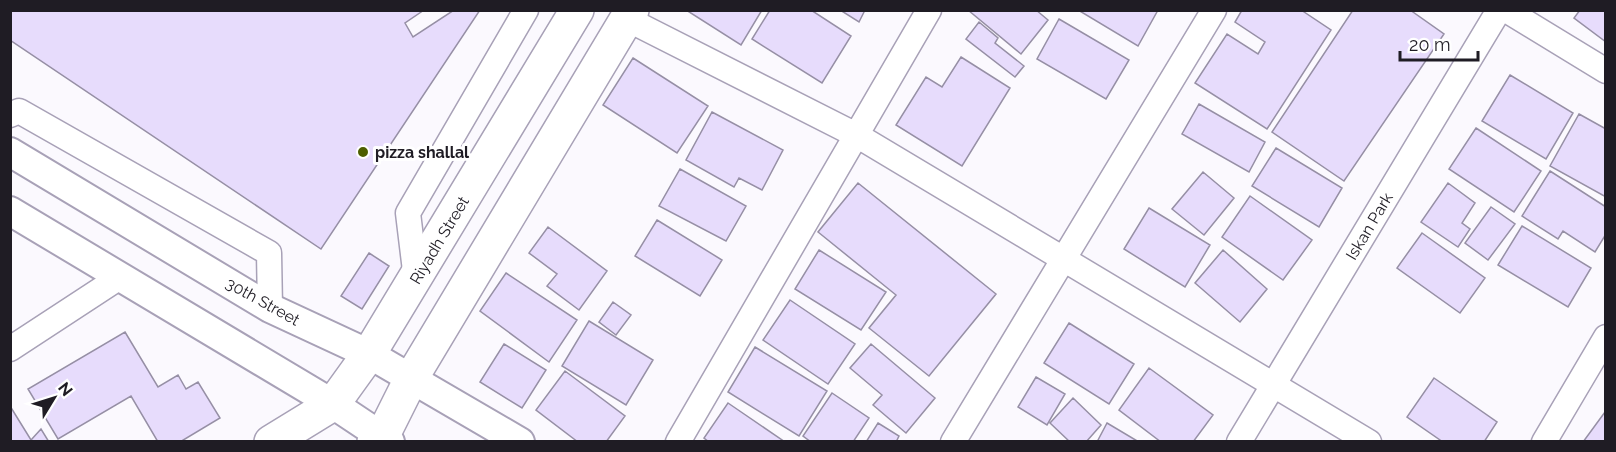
<svg xmlns="http://www.w3.org/2000/svg" width="1616" height="452" font-family="Raleway,sans-serif">
<style>
.building{fill:#e7dcfc;stroke:#968fa5;stroke-width:1.5}
.lines{fill:none;stroke-linecap:round;stroke-linejoin:round}
.minor-casing{stroke:#a8a1b7;stroke-width:27}
.tertiary-casing{stroke:#a8a1b7;stroke-width:32}
.secondary-casing{stroke:#a8a1b7;stroke-width:36}
.minor{stroke:#fff;stroke-width:24}
.tertiary{stroke:#fff;stroke-width:28}
.secondary{stroke:#fff;stroke-width:33}
.poi-dot{fill:#4d5e00;stroke:#fff;stroke-width:2}
.labels{text-anchor:middle;stroke-width:6;stroke-linejoin:round;paint-order:stroke}
.poi-label{font-size:16px;font-weight:bold;fill:#1f1c24;stroke:#fff;text-anchor:start}
.street-label{font-size:16px;fill:#1f1c24;stroke:#fff}
</style>
<rect width="100%" height="100%" fill="#fbf9fe"/>
<path class="building" d="M10 10H424L405 23 413 37 454 10H480L321 249 10 40Z
M686 10H762L741 45Z
M770 10H811L851 36 822 83 752 39Z
M840 10H865L859 22Z
M968 10H1036L1048 20 1021 54Z
M1078 10H1158L1138 46Z
M1242 10H1301L1331 30 1267 129 1195 83 1227 34 1258 54 1265 42 1235 22Z
M1353 10H1410L1444 34 1344 181 1272 132Z
M1580 10H1606V42L1574 18Z
M1059 19 1129 60 1106 99 1037 59Z
M979 22 998 38 995 43 1024 66 1015 77 966 39Z
M961 57 1010 88 962 166 896 125 926 77 942 87Z
M633 58 708 106 677 153 603 105Z
M1510 75 1573 113 1546 159 1482 121Z
M1199 104 1265 142 1249 172 1182 134Z
M712 112 783 150 762 190 739 178 734 187 686 160Z
M1579 114 1606 129V197L1550 166Z
M1476 128 1541 171 1514 212 1449 169Z
M1276 148 1342 188 1319 227 1252 186Z
M680 169 746 206 726 241 659 206Z
M1550 171 1606 207V234L1595 252 1563 231 1558 239 1522 216Z
M1203 172 1234 198 1204 235 1172 209Z
M858 183 996 294 929 376 869 328 896 295 818 232Z
M1448 183 1475 203 1462 223 1470 229 1458 247 1421 222Z
M1250 196 1312 240 1283 280 1222 237Z
M1491 207 1515 224 1488 260 1465 243Z
M1149 208 1210 245 1185 287 1124 249Z
M657 220 722 260 700 296 635 256Z
M1522 226 1591 268 1568 307 1498 265Z
M548 227 607 271 579 310 547 286 557 274 529 253Z
M1422 233 1485 278 1460 313 1397 268Z
M819 250 886 292 861 330 795 289Z
M1223 250 1267 289 1240 322 1195 283Z
M369 253 389 266 362 309 341 296Z
M506 273 577 320 549 362 480 311Z
M790 300 855 344 828 384 763 340Z
M613 302 631 315 616 335 599 322Z
M589 321 653 360 626 405 562 366Z
M1069 323 1134 364 1109 404 1044 363Z
M125 332 158 387 178 375 186 389 198 382 220 418 180 442H158L131 396 58 439 28 389Z
M504 344 546 370 522 408 480 382Z
M871 344 935 398 906 433 873 405 882 395 850 368Z
M755 347 827 391 799 436 728 392Z
M1149 368 1213 415 1193 442H1161L1119 410Z
M565 371 625 416 606 442H578L536 410Z
M1036 377 1065 394 1047 425 1018 407Z
M1434 378 1497 422 1484 442H1443L1407 417Z
M832 393 869 418 853 442H811L803 436Z
M1073 398 1101 425 1086 442H1070L1050 423Z
M728 403 785 442H709L704 438Z
M10 406 31 440 41 429 49 442H10Z
M1605 412 1606 442H1583Z
M878 423 899 436 896 442H866Z
M1107 423 1139 442H1097Z"/>
<g class="lines">
<g class="minor-casing">
<path id="minor" d="M1506 10 1606 71
M627 19 858 136 1369 442
M10 115 19 111 269 253 270 308
M416 279 408 213 526 10
M10 349 120 277
M678 442 929 10
M953 442 1214 10
M1239 442 1499 10
M1544 442 1606 337"/>
</g>
<g class="tertiary-casing">
<path id="tertiary" d="M10 152 270 308 369 354 520 442
M10 211 333 404 390 442"/>
</g>
<g class="secondary-casing">
<path id="secondary" d="M271 442 333 404 369 354 577 10
M374 442 382 437 412 377 632 10"/>
</g>
<use href="#minor" class="minor"/>
<use href="#tertiary" class="tertiary"/>
<use href="#secondary" class="secondary"/>
</g>
<circle class="poi-dot" cx="363" cy="152" r="6"/>
<g class="labels">
<g class="poi-label">
<text x="375" y="158">pizza shallal</text>
</g>
<g class="street-label">
<text transform="translate(1369 226) rotate(-59)" y="6">Iskan Park</text>
<text transform="translate(439 240) rotate(-59)" y="6">Riyadh Street</text>
<text transform="translate(263 301) rotate(29)" y="6">30th Street</text>
</g>
</g>
<rect width="1616" height="452" fill="none" stroke="#1f1c24" stroke-width="24"/>
<g transform="translate(54 398) rotate(52)" stroke="#ffffff" stroke-width="4.5" paint-order="stroke">
<path d="M0-4.5L10 22L0 15L-10 22Z" fill="#1f1c24"/>
<text y="-9" font-size="16" font-weight="bold" text-anchor="middle" fill="#1f1c24">N</text>
</g>
<path d="M1400 51v9h78v-9" fill="none" stroke="#1f1c24" stroke-width="3"/>
<text x="1409" y="51" font-size="18" fill="#1f1c24" stroke="#ffffff" stroke-width="4.5" paint-order="stroke">20 m</text>
</svg>
